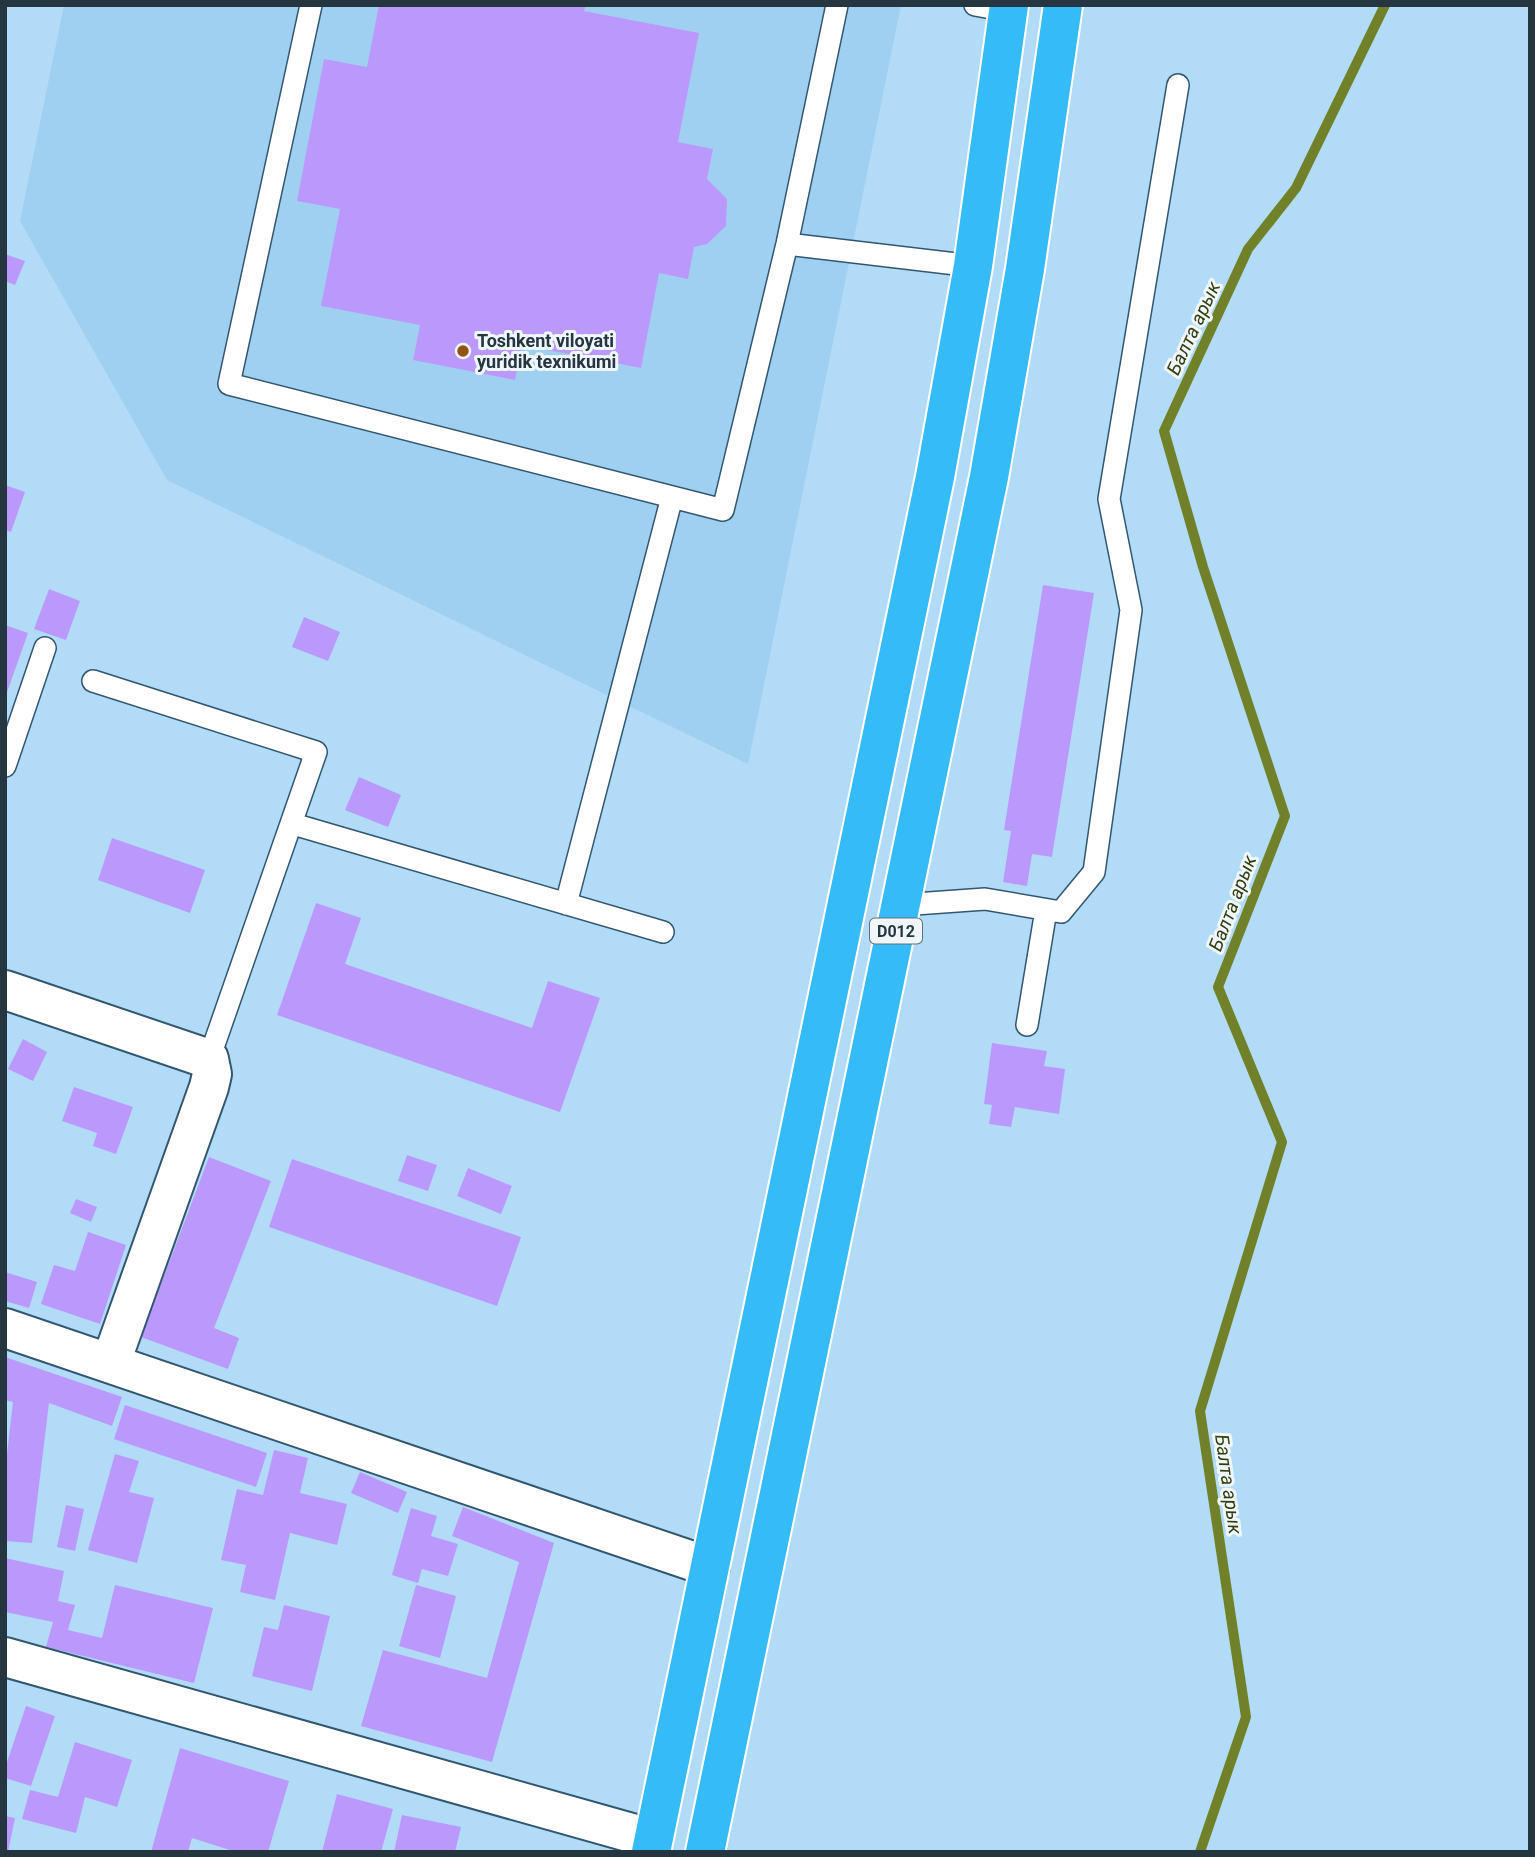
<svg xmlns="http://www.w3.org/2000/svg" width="1535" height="1857" font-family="Roboto,sans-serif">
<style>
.built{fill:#a0d0f1}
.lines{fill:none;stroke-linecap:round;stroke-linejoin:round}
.stream{stroke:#718129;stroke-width:10}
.building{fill:#bb99fc}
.service-casing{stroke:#32576f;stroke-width:24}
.minor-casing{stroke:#32576f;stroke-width:42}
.trunk-casing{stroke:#fff;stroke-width:42}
.service{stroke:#fff;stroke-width:21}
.minor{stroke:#fff;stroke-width:38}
.trunk{stroke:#34bbf8;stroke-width:38}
.poi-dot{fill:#925319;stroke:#eff7fd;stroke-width:2.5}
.labels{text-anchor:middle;stroke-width:6;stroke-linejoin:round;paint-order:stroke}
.shield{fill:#eff7fd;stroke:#627079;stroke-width:2}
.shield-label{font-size:16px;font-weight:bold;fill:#263641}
.poi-label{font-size:18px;font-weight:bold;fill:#263641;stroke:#eff7fd;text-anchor:start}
.water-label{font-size:19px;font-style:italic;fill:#343d0d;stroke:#eff7fd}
</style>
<rect width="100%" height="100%" fill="#b2dbf7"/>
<path class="built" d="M64 5H901L748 764 167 480 20 221Z"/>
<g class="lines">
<path class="stream" d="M1200 1852 1246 1717 1200 1411 1282 1142 1218 987 1285 816 1203 567 1164 431 1248 249 1296 188 1385 5"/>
</g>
<path class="building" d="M379 5H586L584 11 699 33 678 142 713 149 707 179 727 199 726 226 707 244 694 247 688 279 659 273 641 368 522 345 515 380 413 360 420 325 321 306 340 209 297 201 324 59 367 67Z
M5 254 25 261 15 285 5 281Z
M5 485 25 492 11 532 5 530Z
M1043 585 1094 593 1052 857 1032 854 1027 886 1003 882 1011 831 1004 830Z
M49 589 80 601 66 640 34 629Z
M304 617 340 632 328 661 292 647Z
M5 625 28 633 6 695H5Z
M359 777 401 795 388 827 345 810Z
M112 838 205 870 190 913 98 880Z
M316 903 361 918 345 964 532 1028 548 981 600 998 560 1112 277 1015Z
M23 1039 47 1052 33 1081 8 1069Z
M992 1043 1047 1051 1044 1066 1065 1069 1059 1114 1015 1107 1011 1127 989 1124 992 1105 984 1104Z
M74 1087 133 1107 116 1154 93 1146 97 1133 62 1121Z
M407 1155 437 1165 428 1191 398 1181Z
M209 1157 271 1181 214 1328 239 1338 228 1369 141 1337Z
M292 1159 521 1237 497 1306 269 1227Z
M468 1168 512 1186 501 1214 457 1196Z
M76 1199 97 1207 91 1222 70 1213Z
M88 1232 126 1245 100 1324 41 1304 54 1265 75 1271Z
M5 1272 37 1282 29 1308 5 1301Z
M5 1357 122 1397 112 1426 49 1403 32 1543 5 1541V1471L13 1402 5 1400Z
M125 1405 267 1453 256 1487 114 1439Z
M274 1450 308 1458 300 1493 347 1504 337 1545 290 1533 275 1600 240 1592 246 1565 221 1560 237 1489 263 1495Z
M115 1454 139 1461 129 1492 154 1498 137 1563 88 1550Z
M360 1472 407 1492 398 1513 351 1493Z
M66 1505 84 1509 75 1551 57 1547Z
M463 1507 554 1543 492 1762 361 1726 383 1650 487 1678 519 1562 452 1536Z
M411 1508 437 1516 431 1536 458 1544 448 1576 422 1569 418 1583 392 1575Z
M5 1558 64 1571 58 1601 75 1605 68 1630 102 1638 115 1585 213 1608 194 1683 46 1647 53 1622 5 1612Z
M416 1585 456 1596 440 1658 399 1646Z
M284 1605 330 1616 312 1691 252 1676 264 1627 278 1630Z
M26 1706 55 1716 31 1786 5 1778V1768Z
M75 1742 132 1760 117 1807 85 1797 76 1833 22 1819 30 1790 58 1797Z
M180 1748 289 1781 268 1852H236L192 1838 188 1852H151Z
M337 1794 393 1809 381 1852H322Z
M402 1815 461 1827 455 1852H394Z
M5 1816 15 1818 8 1852H5Z"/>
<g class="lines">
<g class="service-casing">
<path id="service" d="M311 5 229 384 723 510 787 244 837 5
M975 5 1008 11
M787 244 973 266
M93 681 316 752 209 1059
M5 766 45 648
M293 824 663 932
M566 904 672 497
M901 905 985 899 1061 912 1094 872 1131 610 1109 499 1178 85
M1027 1025 1046 910"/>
</g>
<g class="minor-casing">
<path id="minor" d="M5 990 209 1059 212 1074 209 1087 111 1362
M5 1328 710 1567
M5 1657 653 1839"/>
</g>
<g class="trunk-casing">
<path id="trunk" d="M651 1852 935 477 973 266 1009 5
M705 1852 989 477 1025 269 1063 5"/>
</g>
<use href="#service" class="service"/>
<use href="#minor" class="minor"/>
<use href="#trunk" class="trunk"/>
</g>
<circle class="poi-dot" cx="463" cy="351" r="7"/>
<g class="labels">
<rect class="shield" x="870" y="918.5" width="52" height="25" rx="5"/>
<g class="shield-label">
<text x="896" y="937">D012</text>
</g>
<g class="poi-label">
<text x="477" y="347">Toshkent viloyati<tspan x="477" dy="21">yuridik texnikumi</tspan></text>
</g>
<g class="water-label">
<text transform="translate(1193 328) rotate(-65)" y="7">Балта арык</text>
<text transform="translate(1232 903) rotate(-69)" y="7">Балта арык</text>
<text transform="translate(1229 1484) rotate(82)" y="7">Балта арык</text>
</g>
</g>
<rect width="1535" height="1857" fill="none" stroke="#263641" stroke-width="14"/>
</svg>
